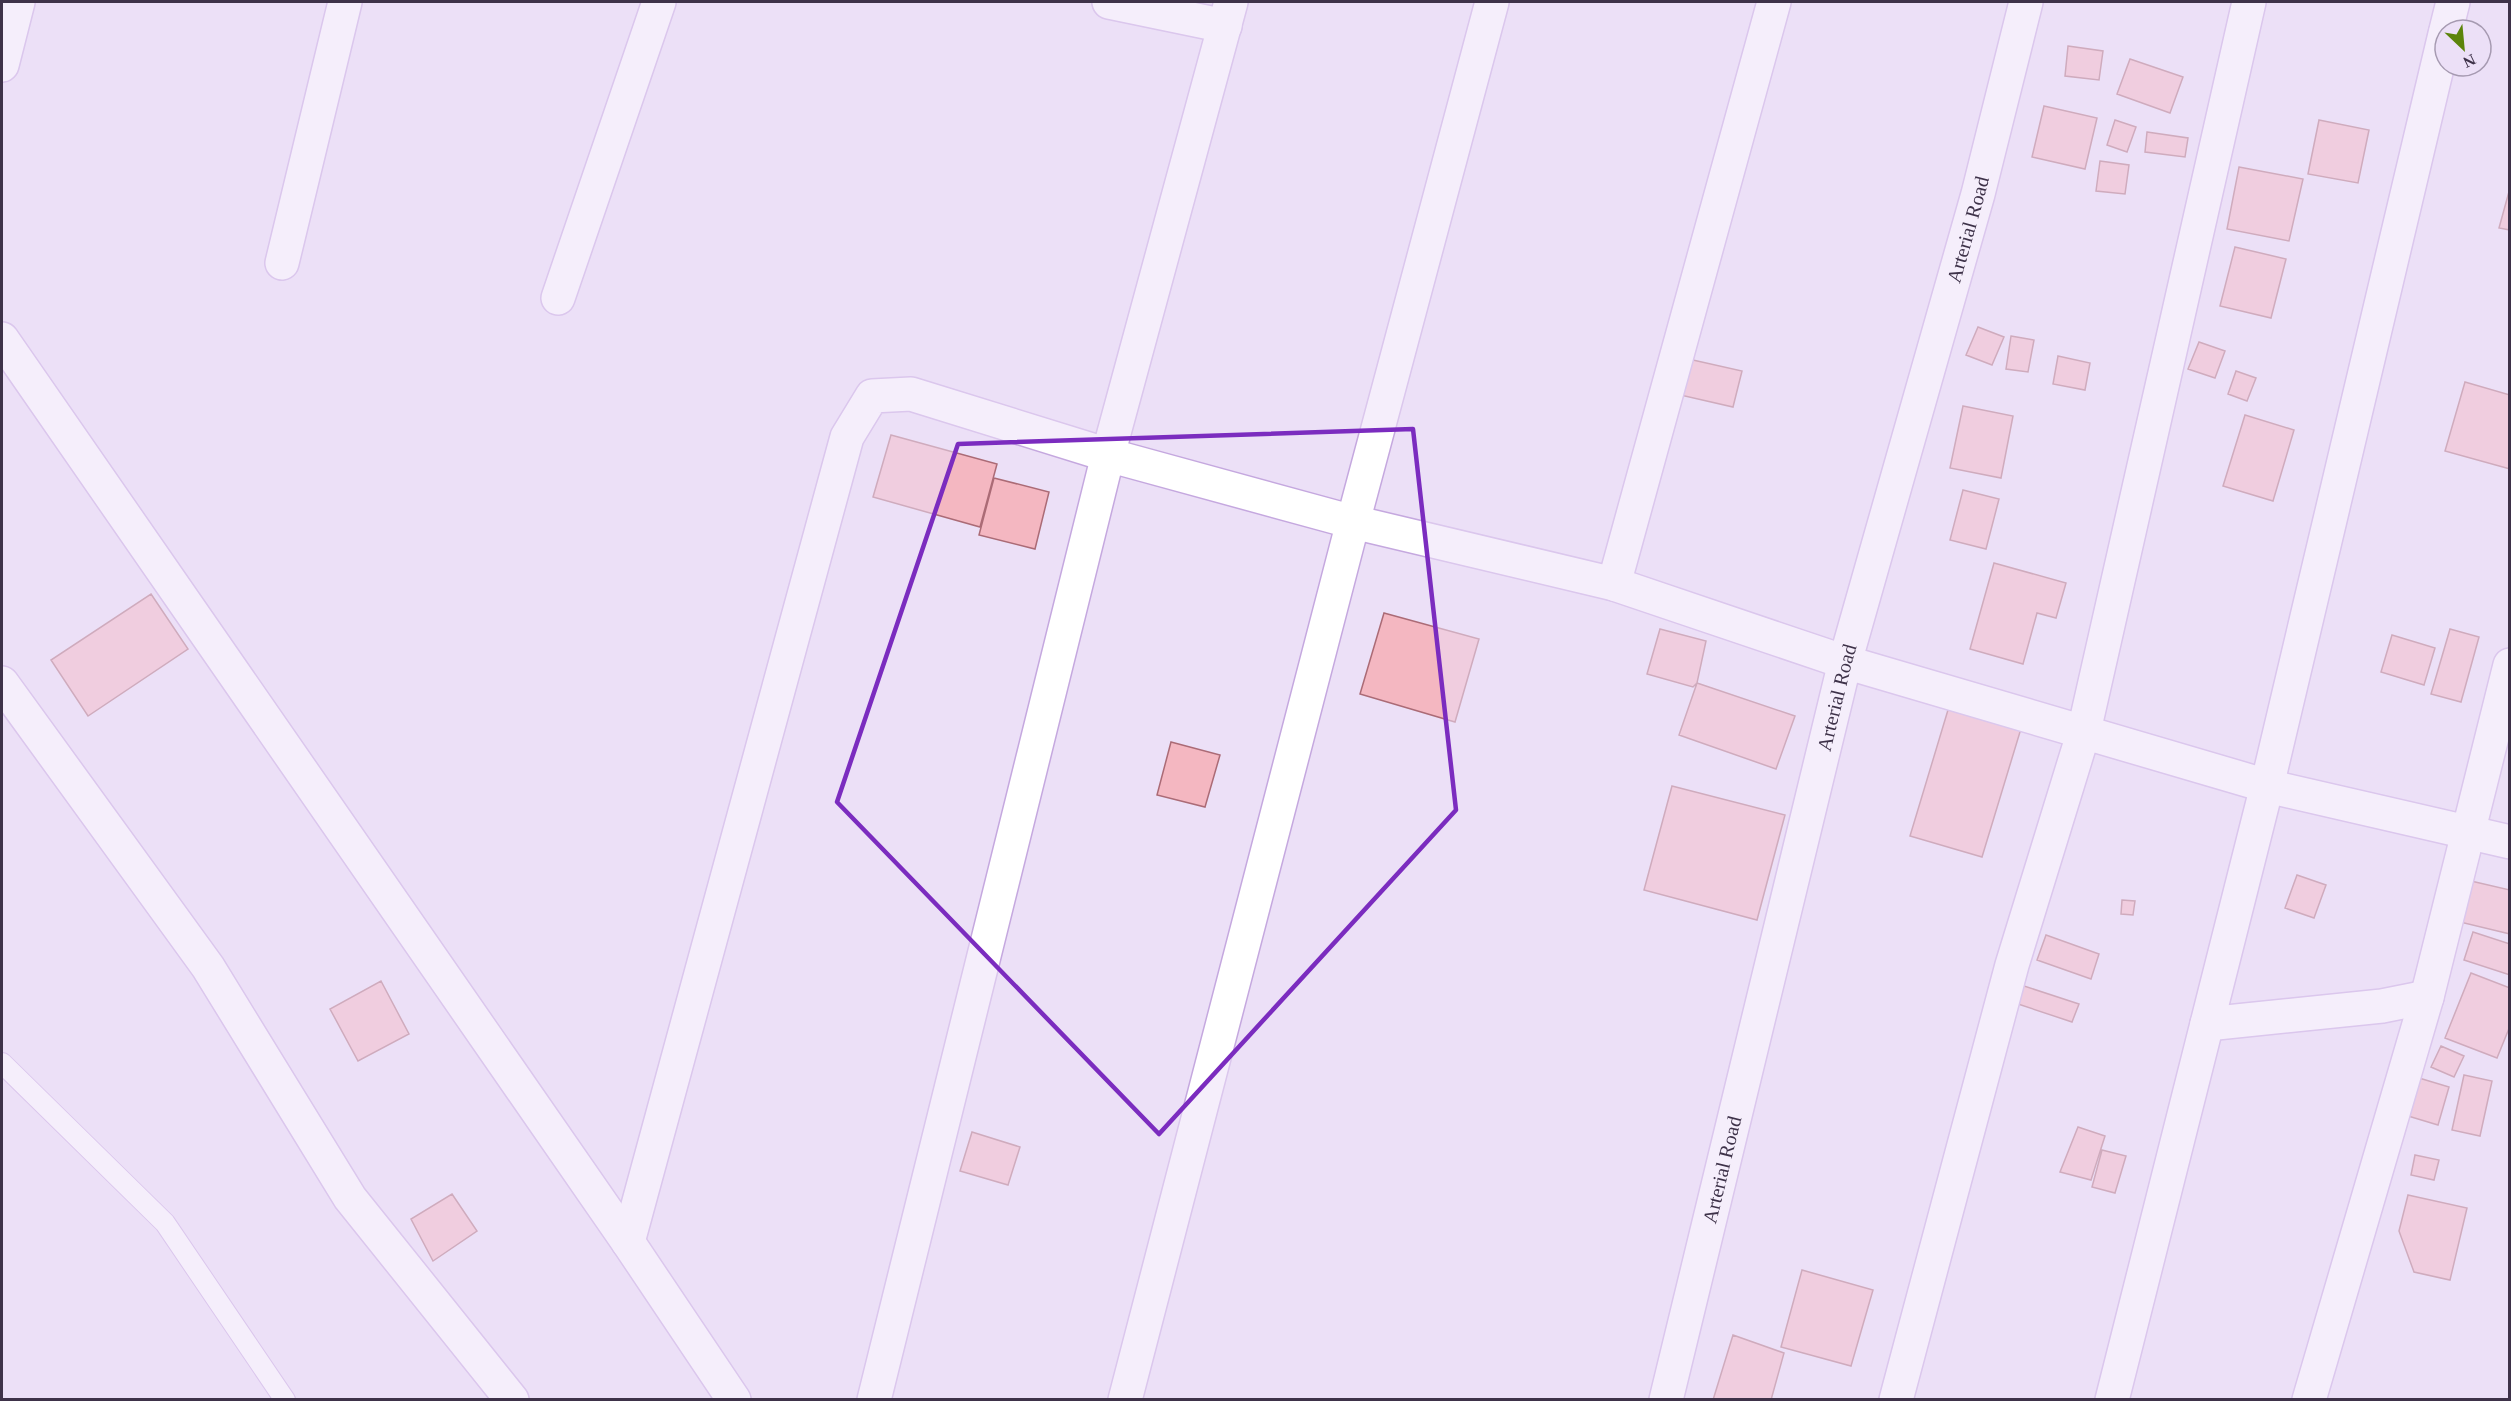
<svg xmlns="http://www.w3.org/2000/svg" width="2511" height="1401" font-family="'Times New Roman',serif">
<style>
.building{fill:#f4b7c1;stroke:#ab6b76;stroke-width:1.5}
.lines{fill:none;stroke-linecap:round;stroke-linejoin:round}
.service-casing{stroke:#c5a8df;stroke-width:22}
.minor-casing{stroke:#c5a8df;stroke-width:36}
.service{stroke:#fff;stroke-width:20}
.minor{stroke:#fff;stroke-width:33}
.marked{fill:none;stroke:#7b2cbf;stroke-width:4.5;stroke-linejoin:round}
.labels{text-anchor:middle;stroke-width:4.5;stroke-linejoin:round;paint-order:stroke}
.street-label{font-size:20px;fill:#3e3249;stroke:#ece0f7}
</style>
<rect width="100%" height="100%" fill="#ece0f7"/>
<path class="building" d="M2068 46 2103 51 2099 80 2065 76Z
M2130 59 2183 77 2170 113 2117 94Z
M2044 106 2097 118 2085 169 2032 157Z
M2115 120 2136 127 2127 152 2107 145Z
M2319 120 2369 130 2358 183 2308 174Z
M2147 132 2188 138 2185 157 2145 152Z
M2100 161 2129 165 2125 194 2096 191Z
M2239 167 2303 179 2289 241 2227 229Z
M2510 188V230L2499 228Z
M2235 247 2286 259 2271 318 2220 306Z
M1978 327 2004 337 1992 365 1966 355Z
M2011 336 2034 340 2028 372 2006 369Z
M2199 342 2225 351 2215 378 2188 369Z
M2058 356 2090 363 2085 390 2053 384Z
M1684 358 1742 371 1733 407 1676 394Z
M2236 371 2256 378 2247 401 2228 394Z
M2465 382 2510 395V469L2445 451Z
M1963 406 2013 416 2001 478 1950 468Z
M2245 415 2294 430 2273 501 2223 486Z
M891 435 997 464 980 527 873 497Z
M994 478 1049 492 1035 549 979 535Z
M1963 490 1999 499 1986 549 1950 540Z
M1994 563 2066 583 2056 618 2037 613 2023 664 1970 649Z
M151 594 188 649 88 716 51 660Z
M1384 613 1479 639 1455 722 1360 694Z
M1660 629 1706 641 1697 683 1693 687 1647 674Z
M2450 629 2479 637 2461 702 2431 694Z
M2392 635 2435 648 2424 685 2381 672Z
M1697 683 1795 716 1776 769 1679 735Z
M1951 700 2023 722 1982 857 1910 836Z
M1171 742 1220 755 1205 807 1157 795Z
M1672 786 1785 815 1757 920 1644 890Z
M2297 875 2326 885 2314 918 2285 908Z
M2471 881 2510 890V934L2460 922Z
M2122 900 2135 901 2133 915 2121 914Z
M2473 932 2510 944V975L2464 960Z
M2046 935 2099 954 2091 979 2037 960Z
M2471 973 2510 988V1026L2497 1058 2445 1038Z
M381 981 409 1034 358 1061 330 1009Z
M2021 985 2079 1004 2072 1022 2015 1003Z
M2441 1046 2464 1056 2454 1077 2431 1067Z
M2464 1075 2492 1081 2480 1136 2452 1130Z
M2419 1078 2449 1087 2438 1125 2408 1116Z
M2078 1127 2105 1136 2091 1180 2060 1172Z
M972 1132 1020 1147 1008 1185 960 1171Z
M2102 1150 2126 1156 2115 1193 2092 1187Z
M2415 1155 2439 1160 2434 1180 2411 1175Z
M452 1194 477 1231 433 1261 411 1219Z
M2408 1195 2467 1208 2450 1280 2414 1272 2399 1231Z
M1802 1270 1873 1290 1851 1366 1781 1347Z
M1733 1335 1784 1353 1771 1400H1713Z"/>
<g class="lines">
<g class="service-casing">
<path id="service" d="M2 1063 165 1223 285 1400"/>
</g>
<g class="minor-casing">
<g id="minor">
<path d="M1109 2 1225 26"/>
<path d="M2446 30 2453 2"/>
<path d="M2 65 18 2"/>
<path d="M282 263 345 2"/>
<path d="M558 298 659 2"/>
<path d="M2 339 628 1242 734 1400"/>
<path d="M1614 584 1774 2"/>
<path d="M2 683 208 967 350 1198 512 1400"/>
<path d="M2207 1024 2382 1006 2427 997"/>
<path d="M628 1242 847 437 872 396 911 394 1108 455 1353 522 1614 584 1845 662 2267 786 2510 842"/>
<path d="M874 1400 1108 455 1231 2"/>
<path d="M1125 1400 1353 522 1492 2"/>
<path id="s1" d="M1666 1400 1845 662 1978 194 2026 2"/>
<path d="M1896 1400 2012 965 2084 731 2249 2"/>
<path d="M2112 1400 2267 786 2445 34"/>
<path d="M2309 1400 2427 997 2510 665"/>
</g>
</g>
<use href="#service" class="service"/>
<use href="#minor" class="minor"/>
</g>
<path d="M0 0H2511V1401H0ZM1413 429 1456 810 1159 1134 837 802 958 444Z" fill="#ece0f7" fill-opacity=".55" fill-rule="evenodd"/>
<path class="marked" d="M1413 429 1456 810 1159 1134 837 802 958 444Z"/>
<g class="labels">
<g class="street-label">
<text dy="7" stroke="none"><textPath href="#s1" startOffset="1209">Arterial Road</textPath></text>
<text dy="7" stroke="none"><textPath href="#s1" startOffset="723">Arterial Road</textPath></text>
<text dy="7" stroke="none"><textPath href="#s1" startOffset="237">Arterial Road</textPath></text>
</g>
</g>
<rect width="2511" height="1401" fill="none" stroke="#3e3249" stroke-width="6"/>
<g transform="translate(2463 48) rotate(154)"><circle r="28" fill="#ece0f7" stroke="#a69ab1" stroke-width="1.5"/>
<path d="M0-4.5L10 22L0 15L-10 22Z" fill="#5c840b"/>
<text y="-9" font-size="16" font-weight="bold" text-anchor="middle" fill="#3e3249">N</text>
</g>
</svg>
